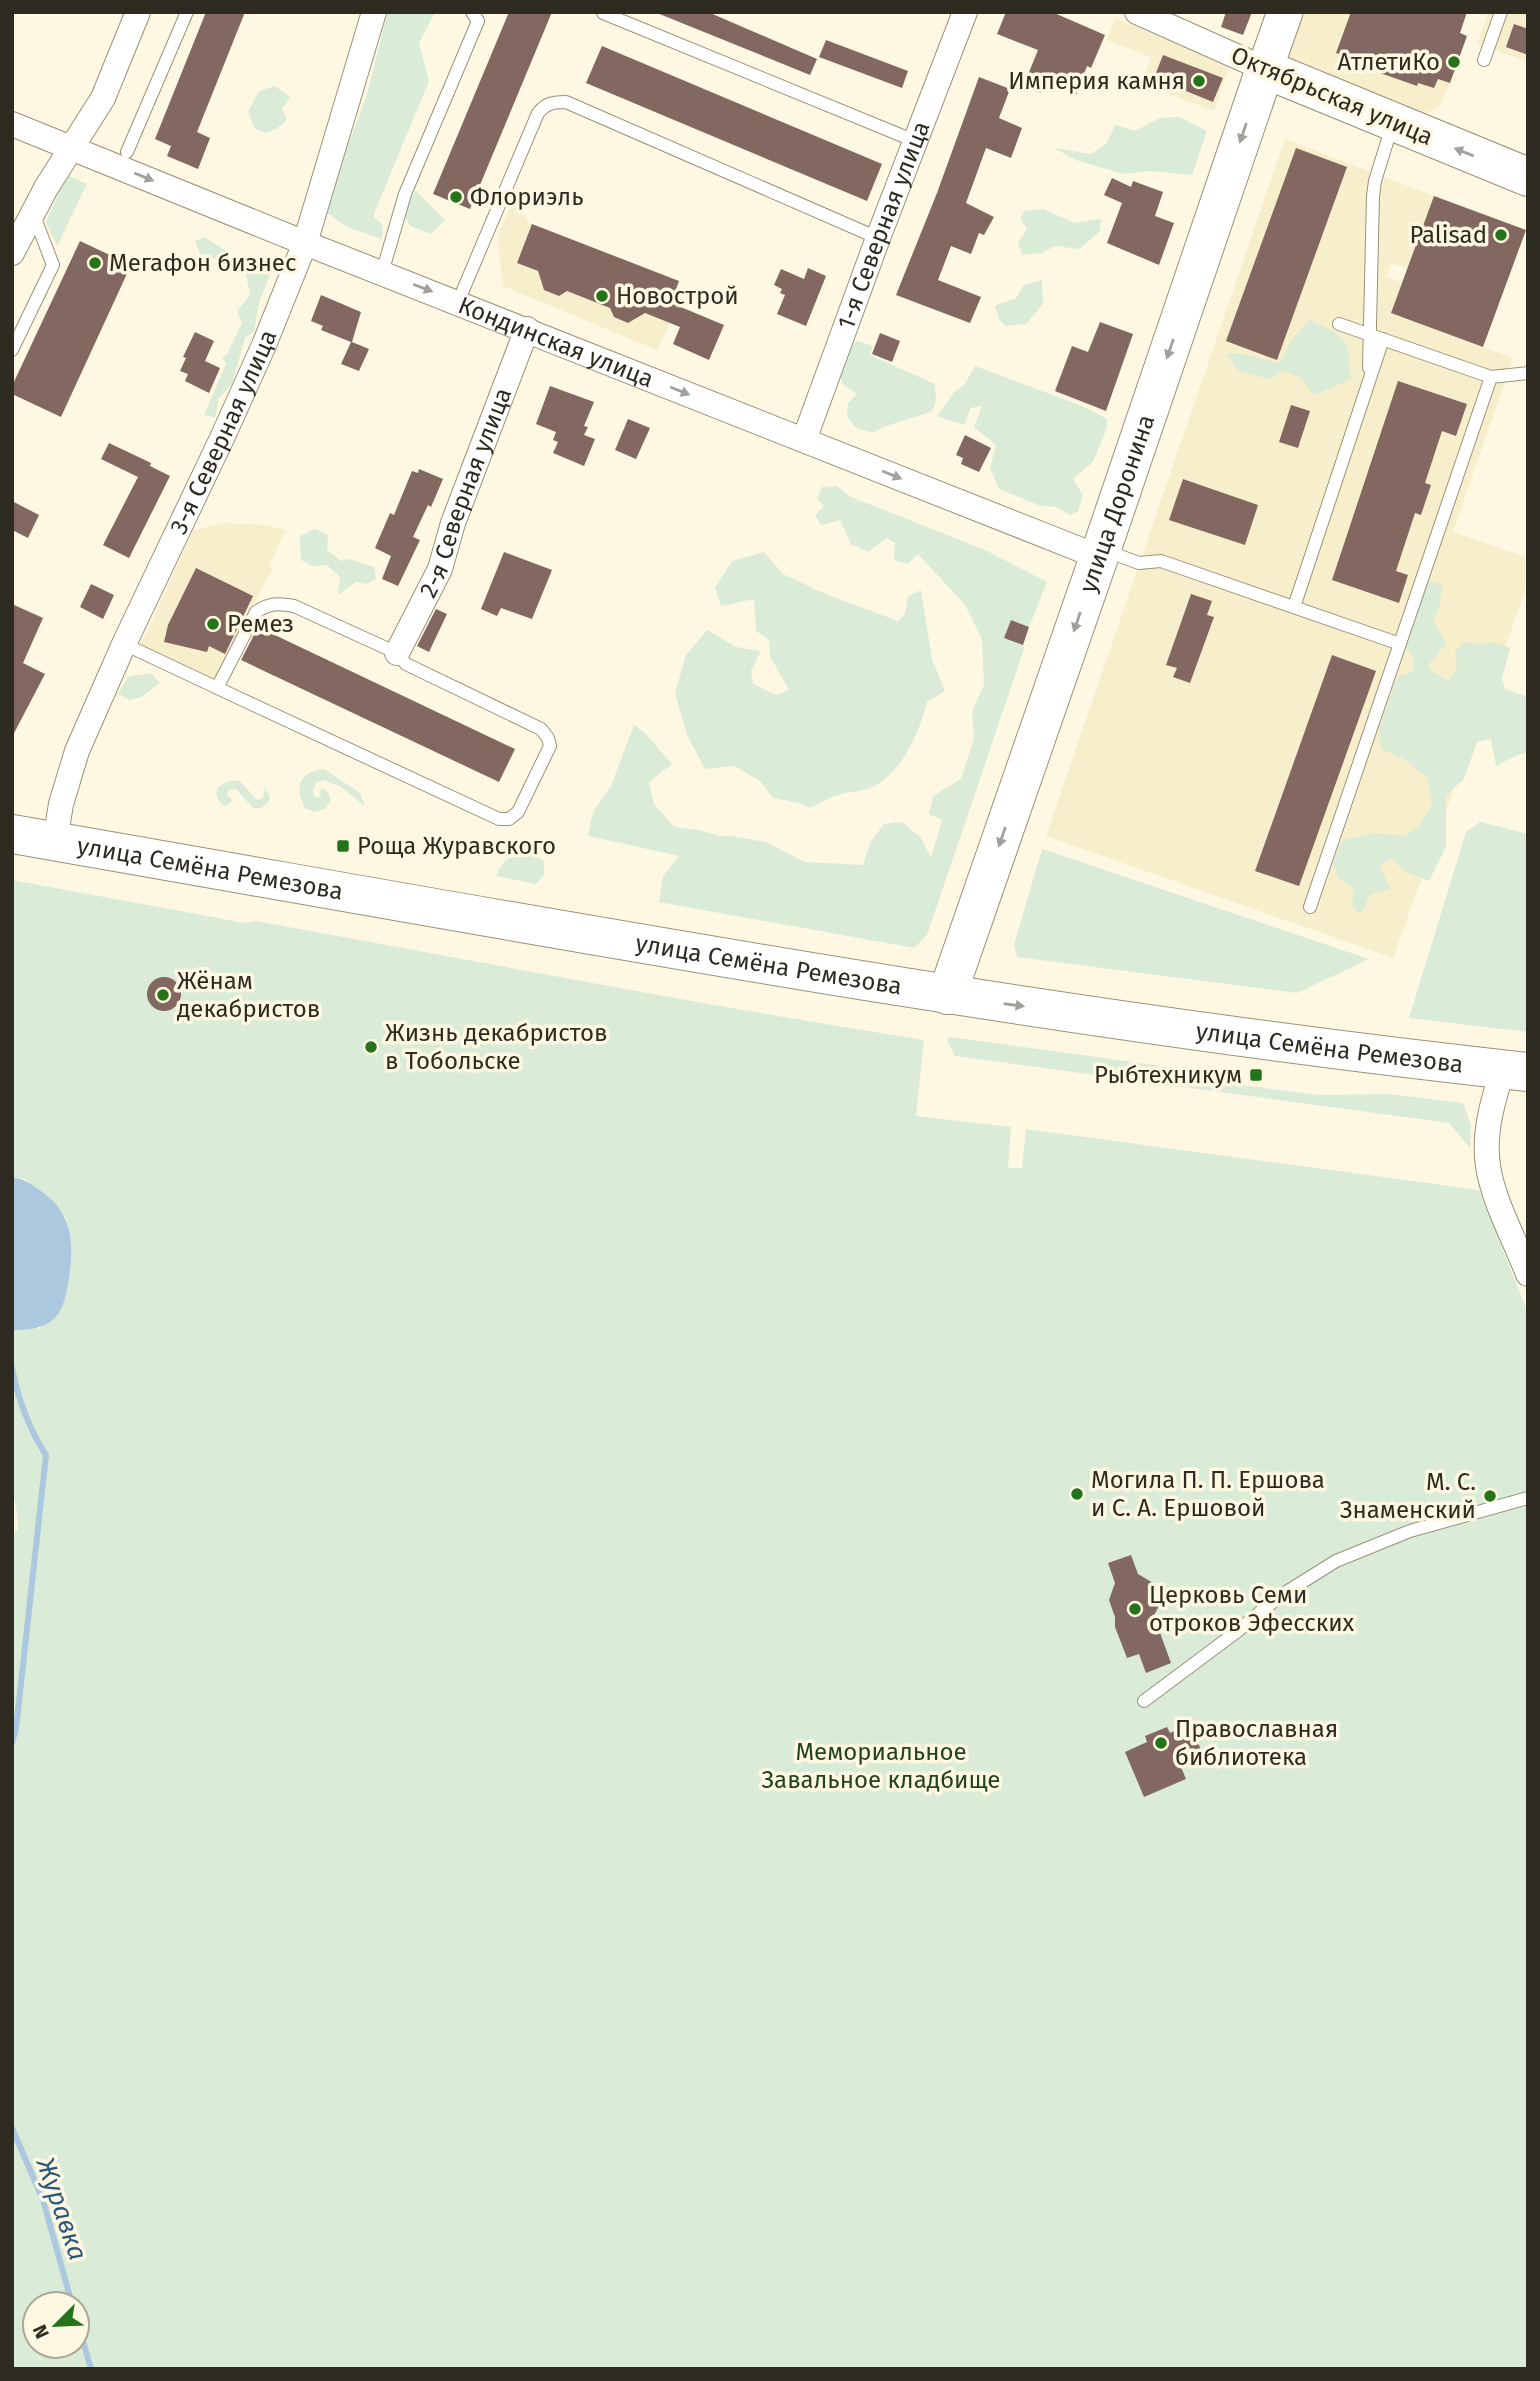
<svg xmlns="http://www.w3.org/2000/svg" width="1540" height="2381" font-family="'Fira Sans',sans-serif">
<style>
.built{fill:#f7eecb}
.green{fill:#daebd7;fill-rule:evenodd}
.water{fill:#acc8df}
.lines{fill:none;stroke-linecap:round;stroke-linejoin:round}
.stream{stroke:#acc8df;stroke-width:6}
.building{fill:#826860}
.service-casing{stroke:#999279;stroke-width:14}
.minor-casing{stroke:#999279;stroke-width:26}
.secondary-casing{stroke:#999279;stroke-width:37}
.primary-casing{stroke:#999279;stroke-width:40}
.service{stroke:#fff;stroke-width:12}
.minor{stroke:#fff;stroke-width:24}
.secondary{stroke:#fff;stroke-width:35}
.primary{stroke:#fff;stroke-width:38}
.oneway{fill:#a1a09b}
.poi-dot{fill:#25731a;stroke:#fef8e2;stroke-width:2.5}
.labels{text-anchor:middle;stroke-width:7;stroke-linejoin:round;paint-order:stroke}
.poi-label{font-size:24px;fill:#2e2b21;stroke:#fef8e2;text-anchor:start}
.street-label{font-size:24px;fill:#2e2b21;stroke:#fef8e2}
.park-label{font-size:24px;fill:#22431d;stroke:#fef8e2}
.water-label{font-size:26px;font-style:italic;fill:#2b577a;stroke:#fef8e2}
</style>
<rect width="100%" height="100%" fill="#fef8e2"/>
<path class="built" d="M1296 12H1467L1460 33 1467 36 1442 103 1432 111 1415 113 1307 75 1280 52Z
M1488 12H1528V62L1477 44Z
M1115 18 1229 66 1214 111 1142 84 1151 57 1107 40Z
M1285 139 1434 196 1408 269 1391 263 1386 276 1402 283 1391 313 1513 358 1453 532 1528 558V583L1393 958 1046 836Z
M515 197 528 222 532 224 517 263 543 274 541 281 544 290 559 295 567 291 610 308 614 317 628 323 637 318 639 311 670 323 657 350 503 286 497 237Z
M221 523 266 525 285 530 269 566 273 568 215 679 141 645 193 531Z"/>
<path class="green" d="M385 12H435L419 43 429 81 373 216 383 225 382 239 347 227 323 210 367 95 385 22Z
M275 86 290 97 282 109 287 120 276 129 266 133 255 129 248 112 259 91Z
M1179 117 1207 131 1192 175 1151 171 1123 174 1076 160 1054 148 1091 154 1106 144 1115 125 1135 131 1160 118Z
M66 175 87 184 57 246 46 222Z
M416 191 445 220 431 234 410 226 402 211Z
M1044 209 1074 223 1101 219 1100 231 1079 249 1055 246 1042 253 1022 255 1018 243 1027 229 1020 218 1024 211Z
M204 237 231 254 272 270 259 303 254 332 245 338 232 384 219 398 215 417 204 415 226 364 222 358 227 354 242 323 237 312 250 294 245 270 200 254 195 241Z
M1042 280 1043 304 1026 324 1005 326 999 319 995 306 1016 298 1023 286Z
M1310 320C1326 328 1349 335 1349 357 1350 367 1347 370 1352 379L1314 395 1302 379 1285 370 1268 379 1238 370 1226 354 1238 353 1279 363 1294 337Z
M858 341 873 346 870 355 935 384 936 401 932 411C910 420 894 421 872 433L855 427 847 417 848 403 857 394 842 384 840 369 847 348Z
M975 366 1082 406 1107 419V428L1093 462 1073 479 1083 495 1078 511 1070 515 1056 507 1041 506 999 489 990 468 996 445 974 427 982 406 971 408 964 425 937 416 954 392 964 385Z
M837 486 851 497 985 550 1047 582 1029 627 1011 620 1005 638 1023 645 1024 649 927 935 914 948 659 902 663 876 679 856 588 836 593 812 611 786 634 725 646 734 672 764 649 782 654 804 674 827 699 830 719 836H731L766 842 805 862 863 865 870 843 884 824 902 822 921 838 931 858 942 820 929 814 933 796 961 779 974 739 972 712 984 685 982 639 965 605 918 554 908 564 894 560 895 543 887 538 868 552 851 544 840 520 821 525 815 515 824 506 817 499 822 487Z
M315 529 328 535 327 550 341 561 350 559 374 567 376 579 367 584 356 582 338 595 340 577 327 565 312 566 301 560 300 536Z
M764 552 783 574 828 595 898 621 905 614 908 596 921 590 932 659 945 691 927 702C919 734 900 778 867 789 860 792 852 791 845 793 833 795 821 803 810 808L800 803 773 798 760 781 734 766 705 769 687 735 675 693 686 655 707 630 736 647 761 651 751 671 753 684 776 695 789 690 770 656 769 640 756 631 754 599 721 606 715 588 732 561Z
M1428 581 1442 584 1439 609 1433 620 1446 644 1428 665 1433 672 1450 681 1457 667 1455 651 1464 642 1479 644 1493 642 1510 648 1502 678 1505 689 1528 697V753L1517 755 1496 766 1491 739 1477 742 1464 779 1446 795V847L1429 881 1404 871 1391 858 1379 867 1391 888 1371 894 1360 914 1352 906 1354 889 1338 878 1333 862 1343 840 1377 833 1403 836 1418 828 1432 805 1428 778 1406 760 1381 749 1379 729 1398 676 1414 671V659L1406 647Z
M151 673 160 683 141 697 129 700 118 694 128 677Z
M324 769 360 793 365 806 339 786 323 780 316 783 313 790 314 796 318 798 321 796 320 790 323 788 328 792 331 800 325 809 314 812 305 808C294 786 299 772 324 769Z
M230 781H240L257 800 263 798 265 788 270 797 268 803 261 808H253L236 789 229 790 227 795 232 800 229 804 224 806 218 800 216 793 219 786Z
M1480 822 1528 834V1032L1409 1018 1466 832Z
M1042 849 1369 959 1297 993 1017 957 1014 945Z
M532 851 544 861V875L536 884 496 876C503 858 514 854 532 851Z
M12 880 245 923 255 921C478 961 700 1005 924 1040L916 1116 1011 1127 1008 1168H1022L1026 1129 1479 1190 1528 1313V2369H12V1535L18 1529 16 1504 12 1497V1331L40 1328 70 1270 71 1242 66 1218 24 1179 12 1177ZM35 2304H77V2346H35Z
M950 1037 1155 1065 1195 1079 1319 1095 1389 1094 1463 1103 1471 1125 1470 1148 1449 1123 955 1056 947 1040Z"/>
<path class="water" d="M12 1177C24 1179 31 1184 41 1191 75 1215 74 1247 68 1284 66 1296 62 1312 54 1319 42 1330 27 1329 12 1331Z"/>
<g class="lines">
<path class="stream" d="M12 1368C18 1398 29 1429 46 1455L16 1729 12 1742
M12 2128 43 2200 72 2304
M77 2320 91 2369"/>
</g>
<path class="building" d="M206 12H245L197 132 210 138 198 169 167 156 171 146 155 139Z
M509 12H552L470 209 433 194Z
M708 12 817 59 810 75 657 13Z
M1006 12H1052L1105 35 1091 68 1087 66 1076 95 1045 83 1041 93 1023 87 1038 50 997 34Z
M1226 12H1252L1243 35 1221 27Z
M1351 12H1467L1460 33 1467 36 1450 83 1438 79 1434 88 1418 83 1417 86 1349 62 1351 58 1336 53Z
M1514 24 1528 29V55L1506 47Z
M826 40 908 71 902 88 819 57Z
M602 46 882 164 867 201 586 83Z
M1163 55 1223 78 1213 102 1154 78Z
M979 77 1010 89 999 118 1022 128 1011 158 986 148 966 203 994 217 984 235 979 233 971 254 951 246 938 280 981 297 970 323 896 295 937 193Z
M1296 148 1347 167 1277 360 1226 341Z
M1112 178 1131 187 1133 181 1163 192 1155 216 1174 223 1159 265 1107 243 1122 203 1104 195Z
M1434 196 1526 230 1483 347 1391 313Z
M532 224 679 281 671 303 724 325 709 360 673 344 680 327 645 313 628 323 614 317 610 308 567 291 559 296 544 290 538 271 517 263Z
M80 241 131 265 61 417 12 394V386Z
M808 268 826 276 806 326 777 314 785 295 780 293 782 289 774 285 781 269 804 279Z
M321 295 361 312 352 342 369 349 359 371 341 364 351 342 321 330 323 326 311 321Z
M1100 322 1133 334 1106 411 1055 391 1072 346 1088 352Z
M195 332 214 341 205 361 220 368 209 393 185 381 188 374 180 371 186 358 183 357Z
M880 333 900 341 892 362 872 354Z
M1398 381 1467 404 1456 436 1442 431 1425 483 1431 485 1421 515 1415 513 1396 571 1408 575 1399 603 1332 580Z
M550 386 594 402 584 426 588 427 584 435 595 439 584 466 553 453 558 442 553 440 556 432 536 424Z
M1291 405 1310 411 1298 448 1279 442Z
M628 419 650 428 636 459 615 450Z
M965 435 991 448 979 472 961 464 963 458 956 455Z
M109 443 151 463 150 466 170 476 129 558 103 545 138 477 101 459Z
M419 469 443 479 431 507 428 505 413 537 420 540 398 586 382 579 391 556 375 548 390 513 394 515 412 471 418 473Z
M1183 479 1258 505 1245 545 1169 520Z
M12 501 39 515 28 538 12 530Z
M504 552 552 570 532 619 501 608 497 616 481 609Z
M196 568 253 596 225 654 209 646 207 652 164 642 168 625Z
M91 584 114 595 103 619 80 607Z
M1191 594 1212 601 1207 615 1214 617 1190 683 1173 677 1177 668 1166 665Z
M12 604 43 618 23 663 45 674 12 737Z
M436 609 447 614 429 652 417 646Z
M1011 620 1029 627 1023 645 1004 638Z
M258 627 515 749 499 782 241 660Z
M1332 655 1376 671 1299 886 1255 871Z
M147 994a17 17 0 1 1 34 0a17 17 0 1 1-34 0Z
M1131 1555 1138 1574 1153 1583 1161 1601 1154 1616 1171 1663 1146 1673 1139 1654 1127 1658 1115 1627V1617L1109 1600 1115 1583 1108 1563Z
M1190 1724 1204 1757 1181 1767 1186 1779 1144 1797 1125 1752 1147 1742 1145 1736 1167 1727 1170 1733Z"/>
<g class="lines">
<g class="service-casing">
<path id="service" d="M603 13 915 141
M1484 60 1501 12
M127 152 187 12
M382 273 405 194 478 21 472 12
M458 302 538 113C546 103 554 102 566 102L878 238
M1339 324 1491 377 1528 373
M12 350 53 265 33 213
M1369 368 1373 196 1375 181 1392 126
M1106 551 1139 563 1161 561 1400 644
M1294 607 1383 339
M124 644 243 700 499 819H509L518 812 550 746 548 738 541 729 406 664 397 653 294 606C278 603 269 603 256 612L217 688
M1310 907 1491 377
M1144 1701 1235 1633 1280 1596 1336 1561 1410 1531 1528 1498"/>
</g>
<g class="minor-casing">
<g id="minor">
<path d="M1137 12 1265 69"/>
<path id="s1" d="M12 124 305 243 1099 557"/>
<path d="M12 253 46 188 103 98 138 12"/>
<path id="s2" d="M804 440 878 238 965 12"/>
<path id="s3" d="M397 653 440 569 453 523 527 329"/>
<path id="s4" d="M55 841 61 804 77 751 124 644 223 436 264 345 305 243 374 12"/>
<path d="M1503 1069C1493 1100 1483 1133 1488 1166 1493 1201 1515 1240 1528 1274"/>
</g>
</g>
<g class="secondary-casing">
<path id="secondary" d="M1265 69 1285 12"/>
</g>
<g class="primary-casing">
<g id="primary">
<path id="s5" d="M12 834C516 921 1019 1017 1528 1072"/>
<path id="s6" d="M947 995 1099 557 1265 69 1528 177"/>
</g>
</g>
<use href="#service" class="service"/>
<use href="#minor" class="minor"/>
<use href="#secondary" class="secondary"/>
<use href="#primary" class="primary"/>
</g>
<defs><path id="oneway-solid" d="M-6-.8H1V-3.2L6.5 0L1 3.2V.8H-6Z" transform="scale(1.75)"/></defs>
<g class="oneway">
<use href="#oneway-solid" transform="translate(1243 133) rotate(109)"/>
<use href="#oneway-solid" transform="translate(1464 152) rotate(-158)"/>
<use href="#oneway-solid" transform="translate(144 177) rotate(22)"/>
<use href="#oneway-solid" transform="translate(423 288) rotate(21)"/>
<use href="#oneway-solid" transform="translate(1170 349) rotate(109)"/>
<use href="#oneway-solid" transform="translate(680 391) rotate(22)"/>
<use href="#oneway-solid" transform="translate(892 475) rotate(22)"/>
<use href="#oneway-solid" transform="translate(1077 622) rotate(109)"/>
<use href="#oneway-solid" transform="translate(1002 837) rotate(109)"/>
<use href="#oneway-solid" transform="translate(1014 1005) rotate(8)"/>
</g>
<g class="poi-dot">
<circle cx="1454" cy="62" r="7"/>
<circle cx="1199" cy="81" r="7"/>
<circle cx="456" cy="197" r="7"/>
<circle cx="1501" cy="235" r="7"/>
<circle cx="95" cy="263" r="7"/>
<circle cx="602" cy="296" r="7"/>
<circle cx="213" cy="624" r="7"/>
<rect x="336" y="839" width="14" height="14" rx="3.5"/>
<circle cx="163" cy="995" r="7"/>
<circle cx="371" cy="1047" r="7"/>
<rect x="1249" y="1068" width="14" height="14" rx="3.5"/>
<circle cx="1077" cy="1494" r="7"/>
<circle cx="1490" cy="1496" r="7"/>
<circle cx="1135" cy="1609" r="7"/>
<circle cx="1161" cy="1743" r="7"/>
</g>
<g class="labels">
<g class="poi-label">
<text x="1440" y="70" text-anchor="end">АтлетиКо</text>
<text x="1185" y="89" text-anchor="end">Империя камня</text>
<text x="470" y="205">Флориэль</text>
<text x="1487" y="243" text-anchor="end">Palisad</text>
<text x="109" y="271">Мегафон бизнес</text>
<text x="616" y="304">Новострой</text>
<text x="227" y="632">Ремез</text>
<text x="357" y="854">Роща Журавского</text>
<text x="177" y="989">Жёнам<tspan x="177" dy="28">декабристов</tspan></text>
<text x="385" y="1041">Жизнь декабристов<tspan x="385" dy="28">в Тобольске</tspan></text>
<text x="1242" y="1083" text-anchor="end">Рыбтехникум</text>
<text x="1091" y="1488">Могила П. П. Ершова<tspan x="1091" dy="28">и С. А. Ершовой</tspan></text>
<text x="1476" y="1490" text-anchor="end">М. С.<tspan x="1476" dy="28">Знаменский</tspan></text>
<text x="1149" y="1603">Церковь Семи<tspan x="1149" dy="28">отроков Эфесских</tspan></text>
<text x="1175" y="1737">Православная<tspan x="1175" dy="28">библиотека</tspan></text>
</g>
<g class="street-label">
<text transform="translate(1332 96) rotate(23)" y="8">Октябрьская улица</text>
<text dy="8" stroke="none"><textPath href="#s2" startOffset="229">1-я Северная улица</textPath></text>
<text dy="8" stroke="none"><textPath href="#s1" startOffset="586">Кондинская улица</textPath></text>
<text dy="8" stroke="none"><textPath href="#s4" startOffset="444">3-я Северная улица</textPath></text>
<text dy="8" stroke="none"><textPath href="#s3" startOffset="175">2-я Северная улица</textPath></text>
<text dy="8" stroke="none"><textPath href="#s6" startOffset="520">улица Доронина</textPath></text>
<text dy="8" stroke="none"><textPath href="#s5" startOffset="201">улица Семёна Ремезова</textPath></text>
<text dy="8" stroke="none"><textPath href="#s5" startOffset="768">улица Семёна Ремезова</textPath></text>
<text dy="8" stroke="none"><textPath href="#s5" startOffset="1335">улица Семёна Ремезова</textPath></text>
</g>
<g class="park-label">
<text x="881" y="1760">Мемориальное<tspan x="881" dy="28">Завальное кладбище</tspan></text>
</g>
<g class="water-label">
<text transform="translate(62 2209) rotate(71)" y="9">Журавка</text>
</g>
</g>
<rect width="1540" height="2381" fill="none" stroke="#2e2b21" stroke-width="28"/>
<g transform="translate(56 2325) rotate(246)"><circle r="33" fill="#fef8e2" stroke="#aba695" stroke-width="2"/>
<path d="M0-5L12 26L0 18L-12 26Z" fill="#25731a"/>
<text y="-10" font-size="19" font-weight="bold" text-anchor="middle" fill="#2e2b21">N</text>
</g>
</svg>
